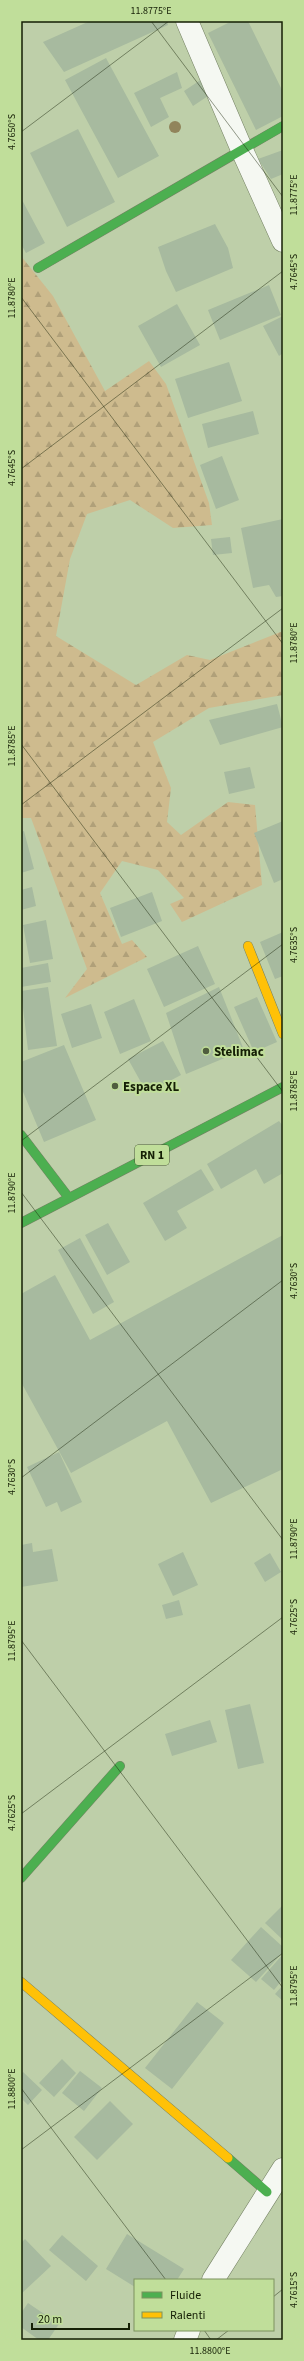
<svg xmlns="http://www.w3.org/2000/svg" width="304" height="2361" font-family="'Source Sans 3',sans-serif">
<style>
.forest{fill:url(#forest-firs)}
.building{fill:#a7ba9f}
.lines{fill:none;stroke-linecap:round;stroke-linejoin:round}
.street-casing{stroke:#748163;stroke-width:23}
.fast-casing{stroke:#748163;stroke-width:10}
.slow-casing{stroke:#748163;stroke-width:10}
.street{stroke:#f5f8f2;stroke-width:22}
.fast{stroke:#4caf50;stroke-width:9}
.slow{stroke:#ffc107;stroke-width:9}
.tree{fill:#91845b}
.ticks{fill:none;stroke:#151f05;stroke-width:1;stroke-opacity:0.45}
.poi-dot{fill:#505d3e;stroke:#c0de9a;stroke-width:1.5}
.labels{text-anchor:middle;stroke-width:4;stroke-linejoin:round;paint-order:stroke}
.shield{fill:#c0de9a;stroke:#485832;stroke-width:1}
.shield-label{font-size:12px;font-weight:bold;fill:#151f05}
.poi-label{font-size:13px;font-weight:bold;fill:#151f05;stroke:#c0de9a;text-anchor:start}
.neatline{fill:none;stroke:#151f05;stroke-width:1.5}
.ticks-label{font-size:10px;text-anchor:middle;fill:#151f05}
</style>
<defs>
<pattern id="forest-firs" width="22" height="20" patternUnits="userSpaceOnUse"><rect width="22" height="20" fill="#cebb8e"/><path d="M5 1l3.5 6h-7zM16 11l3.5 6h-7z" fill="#b0a079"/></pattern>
</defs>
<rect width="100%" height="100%" fill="#becfa9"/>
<path class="forest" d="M21 256 53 296 105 391 149 361 166 384 209 503 212 525 173 528 130 500 87 514 70 559 56 636 136 685 187 655 210 660 283 631V695L209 708 153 742 171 788 167 822 181 835 228 802 255 805 262 885 182 922 170 904 184 898 158 870 122 861 100 893 122 944 132 940 147 957 65 998 87 969 31 818H21Z"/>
<path class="building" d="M90 21H167L168 25 64 72 43 42Z
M232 21H248L283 92V116L256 130 208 33Z
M106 58 159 156 118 178 65 80Z
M177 72 182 88 160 98 169 117 151 127 134 93Z
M202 79 211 94 193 106 184 91Z
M78 129 115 202 67 227 30 153Z
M283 150V174L271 179 258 159Z
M21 198 45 243 26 253 21 244Z
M215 224 228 248 233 268 176 292 166 271 158 247Z
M269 285 281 315 220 340 208 310Z
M177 304 200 345 161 367 138 326Z
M283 316V353L279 356 263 326Z
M229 362 242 401 188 418 175 379Z
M253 411 259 434 208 448 202 424Z
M222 456 239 500 216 509 200 465Z
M283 519V596L276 597 269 585 253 588 241 528Z
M230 537 232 553 213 555 211 539Z
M277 704 283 727 220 745 209 720Z
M250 767 255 788 229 794 224 772Z
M283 821V879L274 883 254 833Z
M24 831 34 869 21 873V832Z
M32 887 36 906 21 910V890Z
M152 892 162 921 121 937 110 908Z
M46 920 53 959 30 963 23 925Z
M283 932V976L275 979 260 942Z
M198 946 215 984 164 1007 147 969Z
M48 963 51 982 21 987V968Z
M48 987 57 1046 28 1050 21 991Z
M219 987 244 1050 186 1074 166 1013Z
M257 997 277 1042 254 1052 234 1007Z
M134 999 151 1041 120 1054 104 1012Z
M91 1004 102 1038 72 1048 61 1014Z
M163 1041 181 1075 147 1093 128 1059Z
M64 1045 96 1120 44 1142 21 1087V1062Z
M279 1121 283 1126V1173L264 1184 256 1169 221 1189 207 1164Z
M201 1169 214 1190 177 1211 187 1228 165 1241 143 1203Z
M108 1223 130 1262 107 1275 85 1235Z
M283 1235V1469L211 1503 167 1421 71 1473 21 1382V1294L55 1275 90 1340Z
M80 1238 114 1302 93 1314 58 1250Z
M59 1452 82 1502 61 1512 57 1502 46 1507 27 1467Z
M32 1543 33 1552 52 1549 58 1581 21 1587V1545Z
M183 1552 198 1585 173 1596 158 1564Z
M270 1553 281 1572 265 1582 254 1563Z
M179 1600 183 1615 166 1619 162 1605Z
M250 1704 264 1763 238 1769 225 1710Z
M210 1720 217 1742 172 1756 165 1734Z
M283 1905V1940L265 1923Z
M261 1927 283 1947V1952L256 1982 231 1960Z
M283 1954V1979L274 1990 261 1979Z
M283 1985V2001L275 1994Z
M197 2002 224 2023 172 2089 145 2068Z
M62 2059 76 2073 54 2097 39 2083Z
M80 2071 102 2088 84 2111 62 2093Z
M23 2072 42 2090 28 2105 21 2098V2074Z
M110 2101 133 2124 97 2160 74 2137Z
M127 2234 184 2269 177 2280H135V2287L106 2269Z
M62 2235 98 2266 86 2281 49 2250Z
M25 2239 51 2266 21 2294V2243Z
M28 2303 59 2324 48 2340H39L21 2327V2313Z"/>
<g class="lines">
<g class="street-casing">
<path id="street" d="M187 21 242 150 283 241
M213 2280 283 2169
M185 2340 189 2330"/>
</g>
<g class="fast-casing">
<path id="fast" d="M38 268 283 126
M21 1135 69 1198
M21 1223 283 1087
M21 1878 120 1766
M228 2158 267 2192"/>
</g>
<g class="slow-casing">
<path id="slow" d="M248 946 283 1034
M21 1982 228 2158"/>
</g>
<use href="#street" class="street"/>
<use href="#fast" class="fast"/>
<use href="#slow" class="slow"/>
</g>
<circle class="tree" cx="175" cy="127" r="6"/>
<path class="ticks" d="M151 21 283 197M21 132 169 21M21 297 283 644M21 469 283 271M21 744 283 1092M21 805 283 608M21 1141 283 944M21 1192 283 1540M21 1478 283 1280M21 1640 283 1988M21 1814 283 1617M21 2088 166 2280M21 2150 283 1953M273 2297 283 2289M204 2330 211 2340M216 2340 229 2330"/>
<g class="poi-dot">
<circle cx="206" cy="1051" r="4"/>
<circle cx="115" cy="1086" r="4"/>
</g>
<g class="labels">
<rect class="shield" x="135" y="1145" width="34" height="20" rx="3"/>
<g class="shield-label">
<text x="152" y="1159">RN 1</text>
</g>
<g class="poi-label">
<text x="214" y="1056">Stelimac</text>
<text x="123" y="1091">Espace XL</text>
</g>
</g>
<rect width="304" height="2361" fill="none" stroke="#c0de9a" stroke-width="44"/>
<rect x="134" y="2279" width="140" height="52" fill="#c0de9a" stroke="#7c925e"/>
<rect x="142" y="2292" width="20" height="6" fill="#4caf50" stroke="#7c925e"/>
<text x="170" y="2299" font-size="12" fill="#151f05">Fluide</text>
<rect x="142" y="2312" width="20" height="6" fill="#ffc107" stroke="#7c925e"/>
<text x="170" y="2319" font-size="12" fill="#151f05">Ralenti</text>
<path d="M32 2323v6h97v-6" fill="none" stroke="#151f05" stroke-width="2"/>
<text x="38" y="2323" font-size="12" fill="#151f05" stroke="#c0de9a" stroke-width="3" paint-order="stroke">20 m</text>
<rect x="22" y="22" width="260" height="2317" class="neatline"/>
<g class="ticks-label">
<text x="151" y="14">11.8775°E</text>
<text transform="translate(11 132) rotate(-90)" y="4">4.7650°S</text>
<text transform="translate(293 195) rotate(-90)" y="4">11.8775°E</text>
<text transform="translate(293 272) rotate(-90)" y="4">4.7645°S</text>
<text transform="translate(11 298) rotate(-90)" y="4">11.8780°E</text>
<text transform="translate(11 468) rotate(-90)" y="4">4.7645°S</text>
<text transform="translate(293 643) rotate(-90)" y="4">11.8780°E</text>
<text transform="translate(11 746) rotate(-90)" y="4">11.8785°E</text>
<text transform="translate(293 945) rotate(-90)" y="4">4.7635°S</text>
<text transform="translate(293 1091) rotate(-90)" y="4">11.8785°E</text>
<text transform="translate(11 1193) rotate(-90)" y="4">11.8790°E</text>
<text transform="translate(293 1281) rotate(-90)" y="4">4.7630°S</text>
<text transform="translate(11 1477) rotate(-90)" y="4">4.7630°S</text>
<text transform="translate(293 1539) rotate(-90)" y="4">11.8790°E</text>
<text transform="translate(293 1617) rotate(-90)" y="4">4.7625°S</text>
<text transform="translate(11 1641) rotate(-90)" y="4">11.8795°E</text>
<text transform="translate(11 1813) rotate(-90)" y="4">4.7625°S</text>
<text transform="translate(293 1986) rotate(-90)" y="4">11.8795°E</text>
<text transform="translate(11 2089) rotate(-90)" y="4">11.8800°E</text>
<text transform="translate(293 2290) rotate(-90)" y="4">4.7615°S</text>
<text x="210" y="2354">11.8800°E</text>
</g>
</svg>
